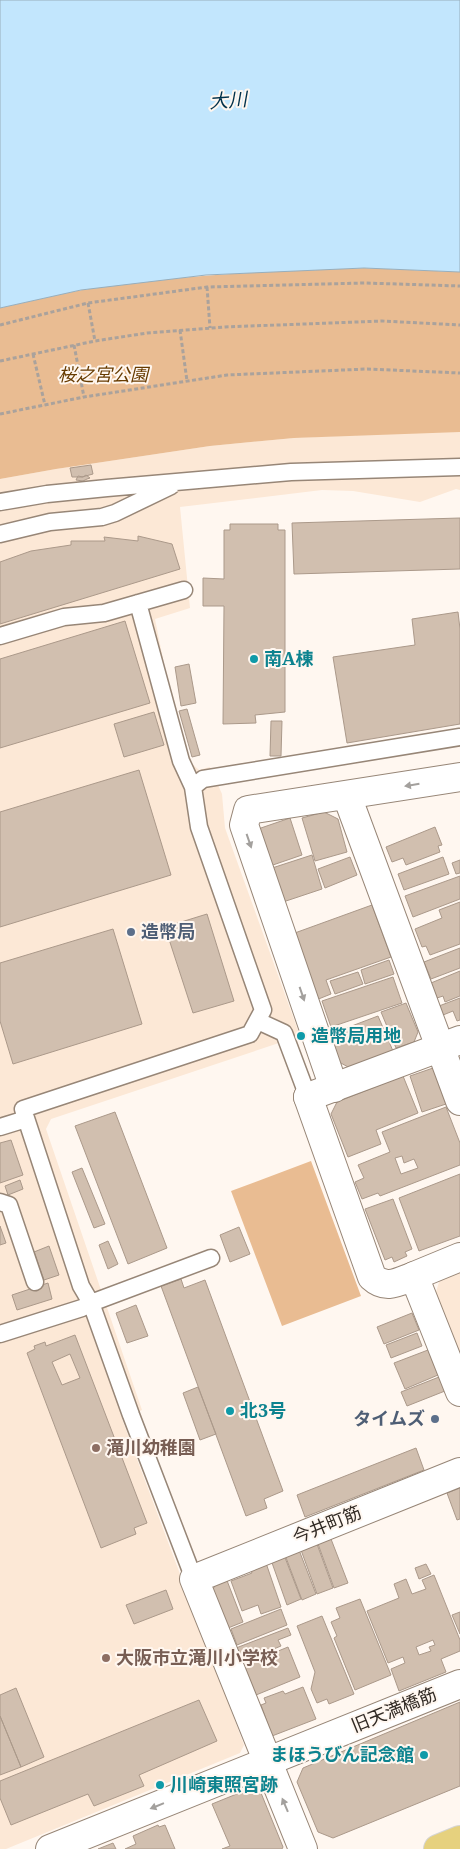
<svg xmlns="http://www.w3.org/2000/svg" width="460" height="1849" font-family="'Noto Serif','Noto Sans JP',serif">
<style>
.built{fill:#fce8d6}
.green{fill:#e9bc92}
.water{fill:#c2e6fd;stroke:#97aebc}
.building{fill:#d1bfaf;stroke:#ab998a;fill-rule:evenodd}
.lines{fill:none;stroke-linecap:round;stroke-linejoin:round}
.lane-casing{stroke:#978677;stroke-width:19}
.street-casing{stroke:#978677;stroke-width:30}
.secondary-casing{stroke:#978677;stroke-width:30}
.primary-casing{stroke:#d6d5d3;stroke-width:30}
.path{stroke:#aaa29c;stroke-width:3;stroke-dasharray:4 2.5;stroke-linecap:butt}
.lane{stroke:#fff;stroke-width:16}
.street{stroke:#fff;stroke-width:28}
.secondary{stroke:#fff;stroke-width:28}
.primary{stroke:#e6d17e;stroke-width:28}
.oneway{fill:#a3a09d}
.culture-dot{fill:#0f9aa8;stroke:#fff7f0;stroke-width:2}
.service-dot{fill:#5c6f8a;stroke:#fff7f0;stroke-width:2}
.education-dot{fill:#8d6e63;stroke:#fff7f0;stroke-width:2}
.labels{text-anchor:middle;stroke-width:4;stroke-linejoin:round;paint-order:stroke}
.park-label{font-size:18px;font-style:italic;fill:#673b00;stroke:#fff7f0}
.culture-label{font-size:18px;font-weight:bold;fill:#0d838f;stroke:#fff7f0;text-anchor:start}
.service-label{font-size:18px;font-weight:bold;fill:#4e5e75;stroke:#fff7f0;text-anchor:start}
.education-label{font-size:18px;font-weight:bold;fill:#785e54;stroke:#fff7f0;text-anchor:start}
.street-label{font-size:18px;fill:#322b25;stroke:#fff7f0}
.water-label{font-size:19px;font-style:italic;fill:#00314b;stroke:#fff7f0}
</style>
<rect width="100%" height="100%" fill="#fff7f0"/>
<path class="built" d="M444 431 460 432V490L456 489 420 502 353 491 322 490 180 507 190 608 155 619 165 669 190 762 199 770 210 767 222 794 225 828 300 1036 51 1119 46 1129 142 1410 122 1419 244 1745 240 1753 6 1849H0V479L56 469 210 446 294 438Z
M460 1270V1355L435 1295 440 1279Z"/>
<path class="green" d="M364 268 460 272V432L294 438 210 446 56 469 0 479V308C27 302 55 295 82 290 175 275 270 271 364 268Z
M311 1161 361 1296 282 1326 231 1191Z"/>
<path class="water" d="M0 0H460V272L364 268 206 275 81 290 0 308Z"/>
<path class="building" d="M91 465 93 474 82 477H72L70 468Z
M86 475 90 478 87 479 83 481 76 480 78 476 83 477Z
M460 518V569L294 574 292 523Z
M230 524H278V530H285V712L255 715 256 723 223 724 224 606H203V578L224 579V530H230Z
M138 536 172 544 180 569 0 624V562L31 551 71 545V541H105L104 537 138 541Z
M458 612 460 629V724L347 743 333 657 415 645 412 619Z
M125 621 150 703 0 748V659Z
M189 664 196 703 181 706 175 667Z
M187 709 200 755 192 757 179 711Z
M154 712 164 745 124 757 114 724Z
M271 721H282L281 756H270Z
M139 770 171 875 0 927V812Z
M324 812 338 819 347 852 315 861 302 818Z
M290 818 302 855 270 866 258 829Z
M435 827 442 845 438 846 440 852 406 865 403 858 392 862 386 847Z
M312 855 322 889 280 903 269 869Z
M350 857 357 875 325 888 318 869Z
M443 857 449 874 404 890 398 874Z
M460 860V873L456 874 452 863Z
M460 876V899L413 917 405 896Z
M460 902V944L430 955 426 946 422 947 415 929 442 918 439 910Z
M372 905 391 957 326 980 331 994 316 1000 292 934Z
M207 914 234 1001 193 1013 165 927Z
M113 929 142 1024 13 1064 0 1021V963Z
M460 948V968L431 979 424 962Z
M389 960 394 974 365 984 361 970Z
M460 971V996L445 1002 443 996 437 998 431 983Z
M358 972 363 984 335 994 330 981Z
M393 977 402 1003 331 1027 322 1001Z
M460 998V1020L457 1021 453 1011 443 1015 439 1006Z
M406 1003 418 1032 414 1042 396 1048 381 1012Z
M378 1016 393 1051 350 1068 339 1062 328 1035Z
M433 1068 446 1104 422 1112 410 1076Z
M403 1076 418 1113 376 1130 381 1144 348 1157 331 1114 337 1102Z
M446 1107 460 1143V1165L380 1196 378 1193 362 1199 355 1182 364 1178 358 1165 390 1152 382 1132ZM402 1156 404 1163 414 1159 418 1168 401 1174 395 1158Z
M115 1112 167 1248 128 1264 75 1126Z
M11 1140 23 1175 0 1183V1143Z
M82 1168 105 1224 94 1228 72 1172Z
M460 1174V1236L419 1251 399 1198Z
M20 1180 23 1189 8 1195 5 1186Z
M393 1199 412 1249 405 1252 407 1256 394 1262 392 1257 385 1260 365 1209Z
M0 1226 6 1243 0 1245Z
M239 1227 250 1254 230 1262 220 1235Z
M108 1241 118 1264 108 1269 99 1245Z
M49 1246 59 1275 44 1280 34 1252Z
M181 1279 184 1288 205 1280 283 1491 264 1499 267 1508 246 1516 161 1286Z
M48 1283 52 1299 17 1310 12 1295Z
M136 1305 148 1336 127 1343 116 1313Z
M412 1313 419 1330 384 1344 377 1327Z
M417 1333 422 1346 391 1358 386 1345Z
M75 1335 147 1523 134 1528 136 1534 101 1548 27 1353 35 1349 34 1346 45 1342 46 1346ZM70 1354 80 1378 62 1385 52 1362Z
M428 1350 438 1375 405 1389 394 1363Z
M439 1377 445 1391 407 1406 401 1392Z
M198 1387 216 1434 200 1440 183 1393Z
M416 1448 424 1470 305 1517 297 1495Z
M460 1488V1519L457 1520 447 1493Z
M331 1539 348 1583 334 1588 318 1544Z
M317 1544 333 1588 317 1594 301 1550Z
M299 1550 316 1594 302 1600 285 1555Z
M284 1555 301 1599 287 1605 271 1560Z
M266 1563 281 1607 261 1614 258 1605 242 1611 231 1581 252 1573 250 1569Z
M426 1564 431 1574 419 1579 415 1568Z
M434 1575 460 1640V1651L441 1659 446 1672 399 1691 391 1669 405 1663 403 1657 388 1663 367 1611 399 1598 394 1584 406 1579 412 1594 426 1589 422 1580ZM433 1640 435 1645 429 1647 431 1651 419 1655 416 1647Z
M226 1578 243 1622 228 1628 213 1589 217 1582Z
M166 1590 173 1609 134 1624 126 1605Z
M360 1599 391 1675 355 1690 334 1638 337 1636 331 1622 340 1618 336 1608Z
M281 1609 287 1625 237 1645 231 1629Z
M460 1612V1634L452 1615Z
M322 1616 354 1694 329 1704 327 1699 317 1703 311 1689 315 1672 297 1626Z
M288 1628 291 1635 278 1640 281 1646 242 1662 236 1648Z
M288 1647 300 1677 256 1695 244 1665Z
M303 1687 316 1719 272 1736 261 1705 266 1703 264 1698 283 1691 285 1694Z
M16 1688 44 1757 21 1767 0 1716V1695Z
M199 1700 217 1741 139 1775 144 1786 94 1806 88 1794 11 1825 0 1798V1781Z
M460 1702V1786L333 1838 318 1832 297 1782 303 1768Z
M0 1716 21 1767 0 1775Z
M249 1789 261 1793 283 1847 282 1849H222L230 1846 212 1804Z
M158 1825 159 1827 165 1825 175 1849H125L136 1844 133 1836Z
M113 1843 116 1849H98Z"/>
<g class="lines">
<g class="lane-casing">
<path id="lane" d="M0 502 47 494 107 488 291 472 460 467
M0 534 50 522 102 517 115 513 171 486
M138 603 181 761 193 787
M0 636 64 617 104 613 184 590
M258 1021 284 1033 308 1097
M0 1127 26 1119
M0 1202 9 1205 35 1282
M0 1334 82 1308 91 1303 211 1258
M194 1579 131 1415 91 1303 81 1286 23 1109 250 1034 263 1010 199 827 193 787 203 779 460 737"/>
</g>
<g class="street-casing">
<path id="street" d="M347 796 460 1101
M334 1088 244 825 248 810 460 777
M308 1097 372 1277C386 1290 398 1282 414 1276L460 1392
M50 1849 460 1684
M303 1849 194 1579 460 1472"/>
</g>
<g class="secondary-casing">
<path id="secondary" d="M308 1097 460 1040
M414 1276 460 1257"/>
</g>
<g class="primary-casing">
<path id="primary" d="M438 1849 460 1840"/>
</g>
<path class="path" d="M207 287 210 328
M88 303 95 341
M0 325 88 303 207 287 365 283 460 286
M180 330 187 381
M74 345 84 397
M33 354 45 405
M0 361 95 341 147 333 225 327 382 321 460 325
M0 414 84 397 227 375 367 369 460 373"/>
<use href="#lane" class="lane"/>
<use href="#street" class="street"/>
<use href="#secondary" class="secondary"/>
<use href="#primary" class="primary"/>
</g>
<defs><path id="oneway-solid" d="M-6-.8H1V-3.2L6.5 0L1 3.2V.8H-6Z" transform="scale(1.25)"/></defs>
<g class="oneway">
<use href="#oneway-solid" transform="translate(412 785) rotate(171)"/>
<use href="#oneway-solid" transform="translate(249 841) rotate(71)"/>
<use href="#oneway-solid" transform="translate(302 994) rotate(71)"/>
<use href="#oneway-solid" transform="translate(285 1805) rotate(-113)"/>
<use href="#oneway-solid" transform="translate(157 1806) rotate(158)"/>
</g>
<g class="culture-dot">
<circle cx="254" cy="659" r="5"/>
<circle cx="301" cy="1036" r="5"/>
<circle cx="230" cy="1411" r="5"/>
<circle cx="424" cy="1755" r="5"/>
<circle cx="160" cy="1785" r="5"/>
</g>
<g class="service-dot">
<circle cx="131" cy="932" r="5"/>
<circle cx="435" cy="1419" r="5"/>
</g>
<g class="education-dot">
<circle cx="96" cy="1448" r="5"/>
<circle cx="106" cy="1658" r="5"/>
</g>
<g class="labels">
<g class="park-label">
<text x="103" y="381">桜之宮公園</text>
</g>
<g class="culture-label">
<text x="264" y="665">南A棟</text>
<text x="311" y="1042">造幣局用地</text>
<text x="240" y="1417">北3号</text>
<text x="414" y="1761" text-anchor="end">まほうびん記念館</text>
<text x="170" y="1791">川崎東照宮跡</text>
</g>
<g class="service-label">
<text x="141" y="938">造幣局</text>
<text x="425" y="1425" text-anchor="end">タイムズ</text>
</g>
<g class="education-label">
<text x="106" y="1454">滝川幼稚園</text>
<text x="116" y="1664">大阪市立滝川小学校</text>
</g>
<g class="street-label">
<text transform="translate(327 1525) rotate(-22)" y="6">今井町筋</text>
<text transform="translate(394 1710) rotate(-22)" y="6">旧天満橋筋</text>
</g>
<g class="water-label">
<text transform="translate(228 100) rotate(-4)" y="7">大川</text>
</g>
</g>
</svg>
